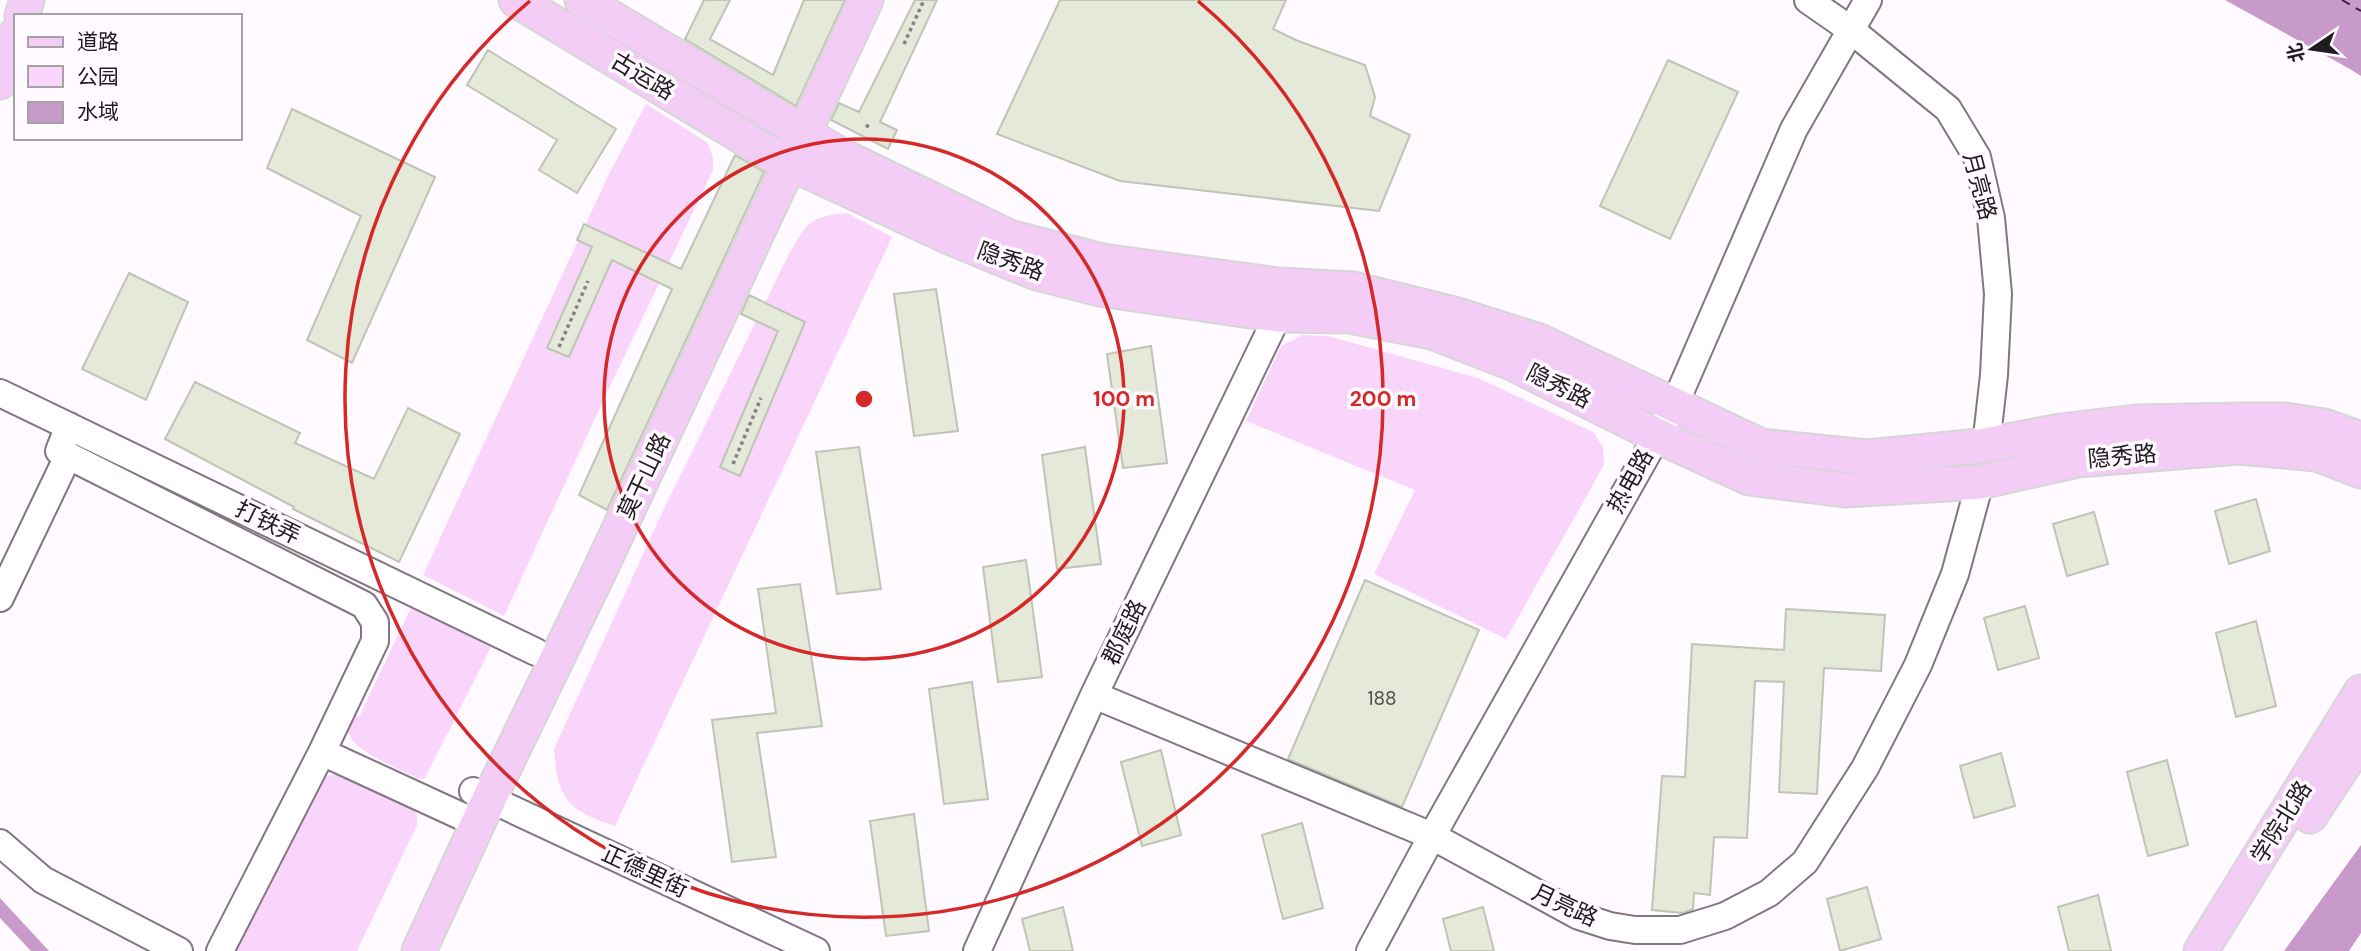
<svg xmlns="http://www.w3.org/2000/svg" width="2361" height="951" font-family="'DM Sans','Noto Sans SC',sans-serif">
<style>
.green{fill:#fad5fb}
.water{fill:#c79ac9}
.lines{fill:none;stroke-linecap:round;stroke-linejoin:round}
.ferry{stroke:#48104c;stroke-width:2;stroke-dasharray:9 7;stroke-linecap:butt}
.building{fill:#e4e9da;stroke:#bfc4b5;stroke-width:2}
.minor-casing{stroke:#817681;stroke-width:30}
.major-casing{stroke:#d7d6d7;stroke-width:37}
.path{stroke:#848085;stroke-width:3.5;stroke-dasharray:3.5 3.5;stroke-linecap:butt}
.minor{stroke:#fff;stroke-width:26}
.major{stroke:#f3cdf5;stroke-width:33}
.ring{fill:none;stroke:#d62828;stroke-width:3.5}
.labels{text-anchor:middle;stroke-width:7;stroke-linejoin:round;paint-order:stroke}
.number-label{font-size:19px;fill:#504e4e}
.street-label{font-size:23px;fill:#1f1b1f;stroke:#fefaff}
.centre{fill:#d62828;stroke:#fefaff;stroke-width:3.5}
.ring-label{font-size:21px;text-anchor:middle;font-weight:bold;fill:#d62828;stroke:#fefaff;stroke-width:7;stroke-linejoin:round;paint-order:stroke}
</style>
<rect width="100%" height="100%" fill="#fefaff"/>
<path class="green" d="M646 104 708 143 713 158V170L603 401 504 616 423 575 608 176Z
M847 213 892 237 615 826C566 810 558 799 554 749L660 517 788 256C806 225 808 216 847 213Z
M1303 335 1328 336 1478 378 1593 432 1603 447 1604 465 1506 639 1374 574 1415 490 1246 421 1281 346Z
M411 608 492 645 425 778 418 779C402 770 357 753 350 736 346 728 348 722 350 713L359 717Z
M340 774 412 806 417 815V825L357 951H236L313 787C321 778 328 775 340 774Z"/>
<path class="water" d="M2225 0H2361V76L2350 69Z
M2361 845V933L2349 951H2284Z
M0 898 49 951H31L0 918Z"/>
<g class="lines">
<path class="ferry" d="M2342 0 2361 11"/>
</g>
<path class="building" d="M704 0H730L710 39 773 75 804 0H845L796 106 685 39Z
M915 0H937L880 122 897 130 888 149 831 120 839 103 859 112Z
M1060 0H1286L1273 29 1298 41 1365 65 1375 97 1370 116 1410 135 1379 211 1120 181 997 134Z
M488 50 616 129 577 193 539 170 557 140 467 85Z
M1668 60 1738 92 1670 239 1600 206Z
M292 109 435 177 352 363 307 340 361 216 267 168Z
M735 155 764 172 607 510 579 495 672 289 612 260 569 357 547 348 592 247 577 240 584 224 681 269Z
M129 273 188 302 146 400 82 369Z
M936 289 958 431 914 436 894 294Z
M749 295 805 322 740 476 720 467 778 331 741 314Z
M1151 346 1167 463 1123 468 1107 354Z
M195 382 300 433 295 443 374 479 408 408 460 434 399 562 293 509 294 507 165 439Z
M859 447 881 589 837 594 816 452Z
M1085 447 1101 564 1057 569 1042 455Z
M2256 499 2270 551 2229 564 2215 511Z
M2094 512 2108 564 2067 576 2053 524Z
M1026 560 1042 677 998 682 983 567Z
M1365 580 1479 630 1402 807 1288 759Z
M800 584 822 726 757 733 776 857 732 862 712 720 776 713 758 589Z
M2025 606 2039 658 1998 670 1984 618Z
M1786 609 1885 615 1881 671 1824 668 1817 794 1779 792 1784 682 1755 681 1747 838 1714 837 1710 895 1694 893 1693 909 1683 913 1652 910 1662 776 1685 777 1692 644 1784 650Z
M2256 621 2276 706 2236 717 2216 633Z
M972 682 988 799 944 804 929 689Z
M1161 750 1181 835 1142 846 1121 762Z
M2001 753 2015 806 1974 818 1960 766Z
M2167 760 2188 845 2148 856 2127 772Z
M914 814 929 931 886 936 870 821Z
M1302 823 1323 908 1283 919 1262 835Z
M1867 887 1881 939 1840 951 1827 899Z
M2098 895 2111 951H2069L2058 907Z
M1063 907 1073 951H1030L1022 919Z
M1483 907 1494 951H1451L1443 919Z"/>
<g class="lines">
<g class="minor-casing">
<path id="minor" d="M1808 0 1851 30 1948 109 1977 157 1991 218 1998 294 1994 375 1986 446
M0 393 536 652
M69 426 59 451 364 605 375 622V641L322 752
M0 598 68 456
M1094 695 1432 836 1579 916 1610 926 1635 930H1680L1725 916 1769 893 1805 862 1865 768 1918 665 1955 574 1980 482
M473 791 816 951
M0 843 43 880 179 951
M220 951 322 752 461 816
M977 951 1094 695 1278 315
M1370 951 1432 836 1674 406 1794 129 1868 0"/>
</g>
<g class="major-casing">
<path id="major" d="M516 0 769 153 949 237 1034 272 1100 289 1278 315 1350 316 1432 332 1512 363 1656 435 1749 478 1845 490 1980 482 2078 460 2238 447 2317 454 2361 471
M582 0 844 157 1009 237 1102 261 1278 285 1353 289 1454 314 1539 341 1761 446 1867 457 1980 446 2061 431 2136 422 2243 420H2285L2324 426 2361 439
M22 16 27 0
M0 82 16 34
M2310 816 2361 739
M419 951 490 797 599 572 866 0
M2201 951 2361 692"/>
</g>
<path class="path" d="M904 44 924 0
M866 125 870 128
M559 347 588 281
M733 464 761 398"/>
<use href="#minor" class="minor"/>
<use href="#major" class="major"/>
</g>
<g class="ring">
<circle cx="864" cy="399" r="260"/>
<path d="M1198 1A519 519 0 1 1 530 1"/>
</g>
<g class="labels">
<g class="number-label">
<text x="1382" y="705">188</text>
</g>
<g class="street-label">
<text transform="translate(643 76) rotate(31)" y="8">古运路</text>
<text transform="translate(1980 186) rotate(75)" y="8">月亮路</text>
<text transform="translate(1011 261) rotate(20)" y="8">隐秀路</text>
<text transform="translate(1559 386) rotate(27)" y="8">隐秀路</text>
<text transform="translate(2122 456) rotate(-5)" y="8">隐秀路</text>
<text transform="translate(644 476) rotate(-65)" y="8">莫干山路</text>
<text transform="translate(1630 481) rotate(-61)" y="8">热电路</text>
<text transform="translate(268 522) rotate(26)" y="8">打铁弄</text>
<text transform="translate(1124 632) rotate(-64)" y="8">郡庭路</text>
<text transform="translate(2281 822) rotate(-58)" y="8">学院北路</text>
<text transform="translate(645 871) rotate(25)" y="8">正德里街</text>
<text transform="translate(1565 905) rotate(25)" y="8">月亮路</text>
</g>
</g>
<circle cx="864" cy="399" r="10" class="centre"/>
<g class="ring-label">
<text x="1124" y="406">100 m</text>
<text x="1383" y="406">200 m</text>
</g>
<rect x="14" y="14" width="228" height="126" fill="#fefaff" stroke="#a5a1a5" stroke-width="2"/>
<rect x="28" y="37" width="35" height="10" fill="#f3cdf5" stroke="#a5a1a5" stroke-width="2"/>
<text x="77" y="49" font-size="21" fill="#1f1b1f">道路</text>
<rect x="28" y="66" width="35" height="21" fill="#fad5fb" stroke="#a5a1a5" stroke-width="2"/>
<text x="77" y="84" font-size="21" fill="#1f1b1f">公园</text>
<rect x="28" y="102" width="35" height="21" fill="#c79ac9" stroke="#a5a1a5" stroke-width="2"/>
<text x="77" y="119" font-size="21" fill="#1f1b1f">水域</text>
<g transform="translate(2312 49) rotate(257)" stroke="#fefaff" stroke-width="5" paint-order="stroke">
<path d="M0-5L12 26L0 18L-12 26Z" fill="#1f1b1f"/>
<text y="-10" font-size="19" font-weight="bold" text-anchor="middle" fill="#1f1b1f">北</text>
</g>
</svg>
